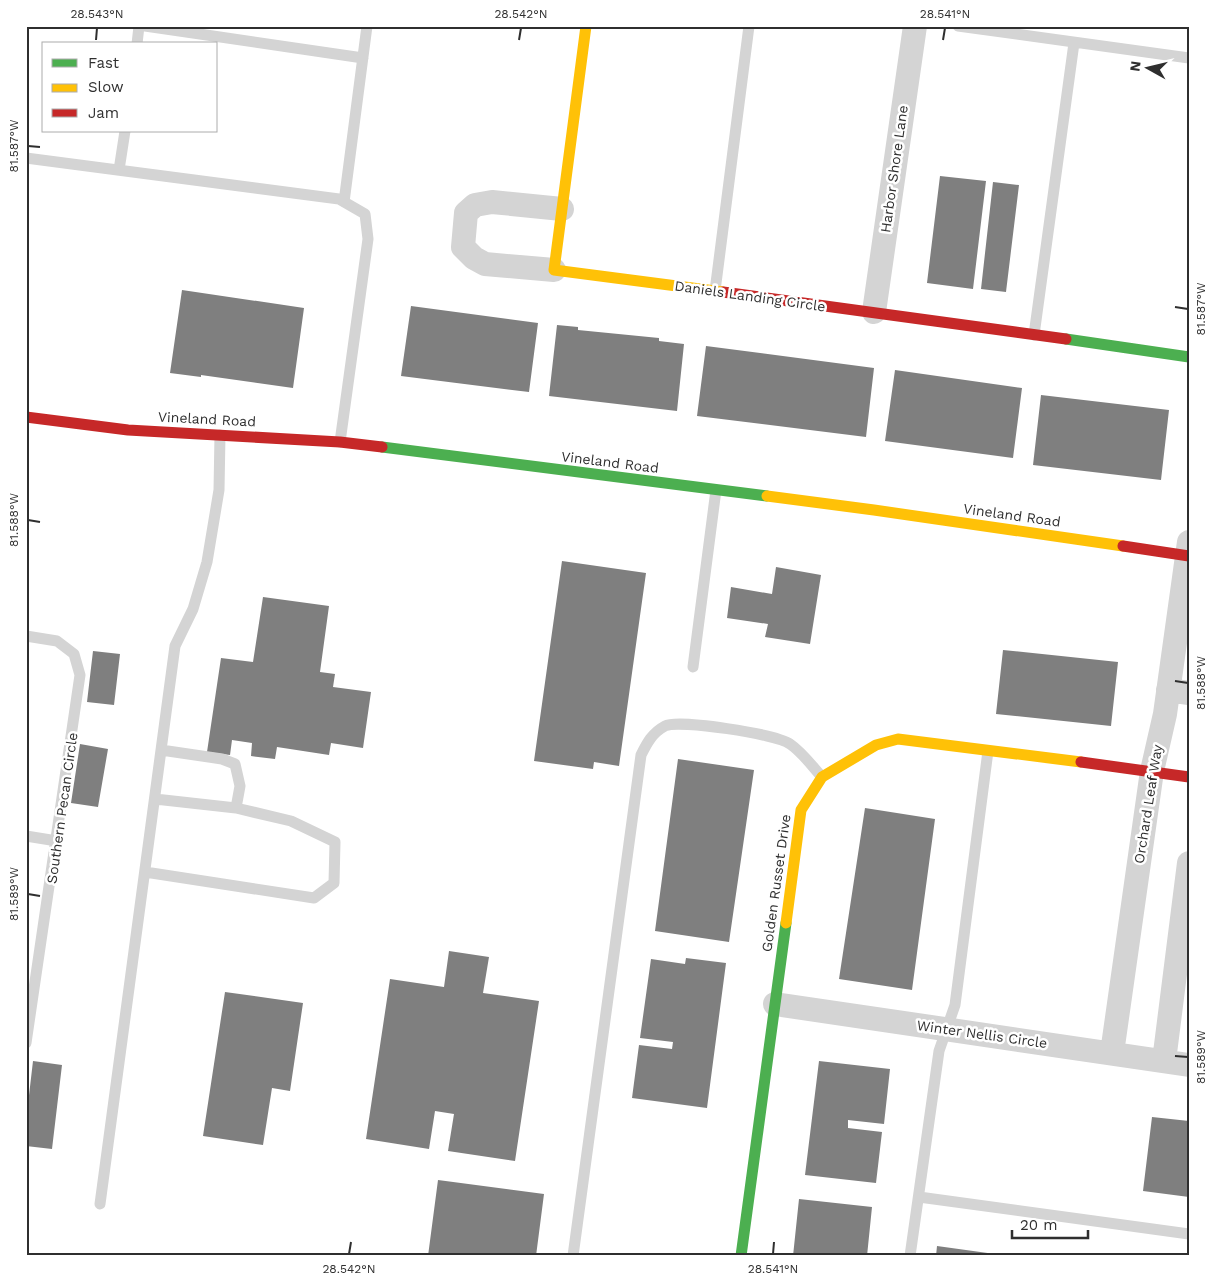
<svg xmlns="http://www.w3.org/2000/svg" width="1215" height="1282" font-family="'Work Sans',sans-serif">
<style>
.building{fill:#7f7f7f}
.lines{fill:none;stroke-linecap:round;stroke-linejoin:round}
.lane{stroke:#d4d4d4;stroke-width:11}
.street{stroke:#d4d4d4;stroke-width:24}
.fast{stroke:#4caf50;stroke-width:11}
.slow{stroke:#ffc107;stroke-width:11}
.jam{stroke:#c62828;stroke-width:11}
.ticks{fill:none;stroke:#2f2f2f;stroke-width:2}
.labels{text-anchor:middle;stroke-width:5;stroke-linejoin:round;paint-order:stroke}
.street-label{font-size:14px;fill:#2f2f2f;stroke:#fff}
.neatline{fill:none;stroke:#2f2f2f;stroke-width:2}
.ticks-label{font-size:12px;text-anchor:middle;fill:#2f2f2f}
</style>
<rect width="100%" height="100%" fill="#fff"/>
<path class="building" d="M940 176 986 181 973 289 927 283Z
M993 182 1019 185 1006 292 981 289Z
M182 290 304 308 293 388 201 375V377L170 373Z
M411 306 538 323 529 392 401 376Z
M557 325 578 327V330L659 338V341L684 344 677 411 549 396Z
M706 346 874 368 866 437 697 416Z
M895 370 1022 388 1013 458 885 441Z
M1041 395 1169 410 1161 480 1033 465Z
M562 561 646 573 619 766 594 762 593 769 534 761Z
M776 567 821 575 810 644 765 637 768 624 727 618 731 587 772 594Z
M263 597 329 606 320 672 335 674 333 687 371 692 363 748 331 743 329 755 277 747 275 759 251 756 252 743 232 740 230 755 207 752 221 658 253 662Z
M1003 650 1118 662 1111 726 996 714Z
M93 651 120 654 114 705 87 702Z
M80 744 108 749 98 807 71 803Z
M678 759 754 770 729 942 655 931Z
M865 808 935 819 912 990 839 979Z
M449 951 489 957 483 993 539 1001 515 1161 448 1151 454 1114 435 1111 429 1149 366 1139 390 979 444 987Z
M686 958 726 963 707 1108 632 1098 639 1045 672 1049 673 1042 640 1038 651 959 685 964Z
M225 992 303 1003 290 1091 272 1088 263 1145 203 1136Z
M33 1061 62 1065 52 1149 26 1146V1121Z
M819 1061 890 1069 884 1124 848 1120V1128L882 1132 876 1183 805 1175Z
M1152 1117 1189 1121V1197L1143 1191Z
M438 1180 544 1194 536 1256H428Z
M799 1199 872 1207 867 1256H793Z
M937 1246 1002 1255V1256H936Z"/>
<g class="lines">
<path class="lane" d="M145 26 363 58
M958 26 1189 58
M137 44 139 26
M26 158 339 199 365 214 368 239 340 442
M119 170 125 131
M344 202 367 26
M715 291 749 26
M1034 335 1074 43
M26 636 57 641 74 654 80 675 26 1043
M693 667 716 490
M155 799 236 808 240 786 235 764 222 759 161 750
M26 836 57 841
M145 872 314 898 334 883 335 842 291 821 236 808
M919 1197 1189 1234
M100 1204 175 646 193 609 207 562 219 490 220 435
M573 1256 641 755C647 743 652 733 665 726 678 719 776 734 790 744 802 752 812 766 822 777
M910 1256 939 1051 955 1005 988 751"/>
<path class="street" d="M554 270 485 264 474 258 463 247 466 213 475 205 492 202 562 209
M874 312 915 26
M1168 690 1189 693
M775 1004 1189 1065
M1112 1053 1152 771 1165 714 1189 542
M1164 1061 1189 863"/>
<path class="fast" d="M1066 339 1189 357
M382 447 767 496
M741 1256 786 923"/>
<path class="slow" d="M586 26 554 270 723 292
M767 496 874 510 1123 546
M786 923 801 810 822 777 876 745 898 739 1081 762"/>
<path class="jam" d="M723 292 1066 339
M26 417 128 430 340 442 382 447
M1123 546 1189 556
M1081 762 1189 777"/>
</g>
<path class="ticks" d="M96 40 97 28M519 40 521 28M943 40 945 28M28 146 40 147M1175 307 1188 309M28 520 40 522M1175 681 1188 683M28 894 40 896M1175 1056 1188 1057M349 1254 351 1242M773 1254 774 1242"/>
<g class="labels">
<g class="street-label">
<text transform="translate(894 169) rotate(-82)" y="5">Harbor Shore Lane</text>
<text transform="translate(750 296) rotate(8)" y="5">Daniels Landing Circle</text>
<text transform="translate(207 419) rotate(3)" y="5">Vineland Road</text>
<text transform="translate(610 462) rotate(7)" y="5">Vineland Road</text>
<text transform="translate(1012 515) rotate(8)" y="5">Vineland Road</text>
<text transform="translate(1148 804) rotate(-81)" y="5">Orchard Leaf Way</text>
<text transform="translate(62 808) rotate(-82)" y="5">Southern Pecan Circle</text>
<text transform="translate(776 883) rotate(-82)" y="5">Golden Russet Drive</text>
<text transform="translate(982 1034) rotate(8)" y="5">Winter Nellis Circle</text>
</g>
</g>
<rect width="1215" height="1282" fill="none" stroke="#ffffff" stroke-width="55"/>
<rect x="42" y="42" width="175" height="90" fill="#ffffff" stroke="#acacac"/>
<rect x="52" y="59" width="25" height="8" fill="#4caf50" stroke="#acacac"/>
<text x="88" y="68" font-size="15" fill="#2f2f2f">Fast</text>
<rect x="52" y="84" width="25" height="8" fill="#ffc107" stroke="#acacac"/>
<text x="88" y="92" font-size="15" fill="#2f2f2f">Slow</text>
<rect x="52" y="109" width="25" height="8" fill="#c62828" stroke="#acacac"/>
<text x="88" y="118" font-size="15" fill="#2f2f2f">Jam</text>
<g transform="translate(1148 68) rotate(278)" stroke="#ffffff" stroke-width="4" paint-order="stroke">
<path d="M0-4L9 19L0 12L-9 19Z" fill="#2f2f2f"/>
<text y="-8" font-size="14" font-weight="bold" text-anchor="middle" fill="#2f2f2f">N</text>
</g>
<path d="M1012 1230v8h76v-8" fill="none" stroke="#2f2f2f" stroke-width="2.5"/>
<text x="1020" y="1230" font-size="15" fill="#2f2f2f" stroke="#ffffff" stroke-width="4" paint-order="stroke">20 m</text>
<rect x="28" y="28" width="1160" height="1226" class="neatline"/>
<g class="ticks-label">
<text x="97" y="18">28.543°N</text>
<text x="521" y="18">28.542°N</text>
<text x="945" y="18">28.541°N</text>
<text transform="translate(14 146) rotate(-90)" y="4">81.587°W</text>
<text transform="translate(1201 309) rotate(-90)" y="4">81.587°W</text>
<text transform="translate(14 520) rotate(-90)" y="4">81.588°W</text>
<text transform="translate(1201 683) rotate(-90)" y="4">81.588°W</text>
<text transform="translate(14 894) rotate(-90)" y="4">81.589°W</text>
<text transform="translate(1201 1057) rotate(-90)" y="4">81.589°W</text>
<text x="349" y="1273">28.542°N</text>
<text x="773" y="1273">28.541°N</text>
</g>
</svg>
